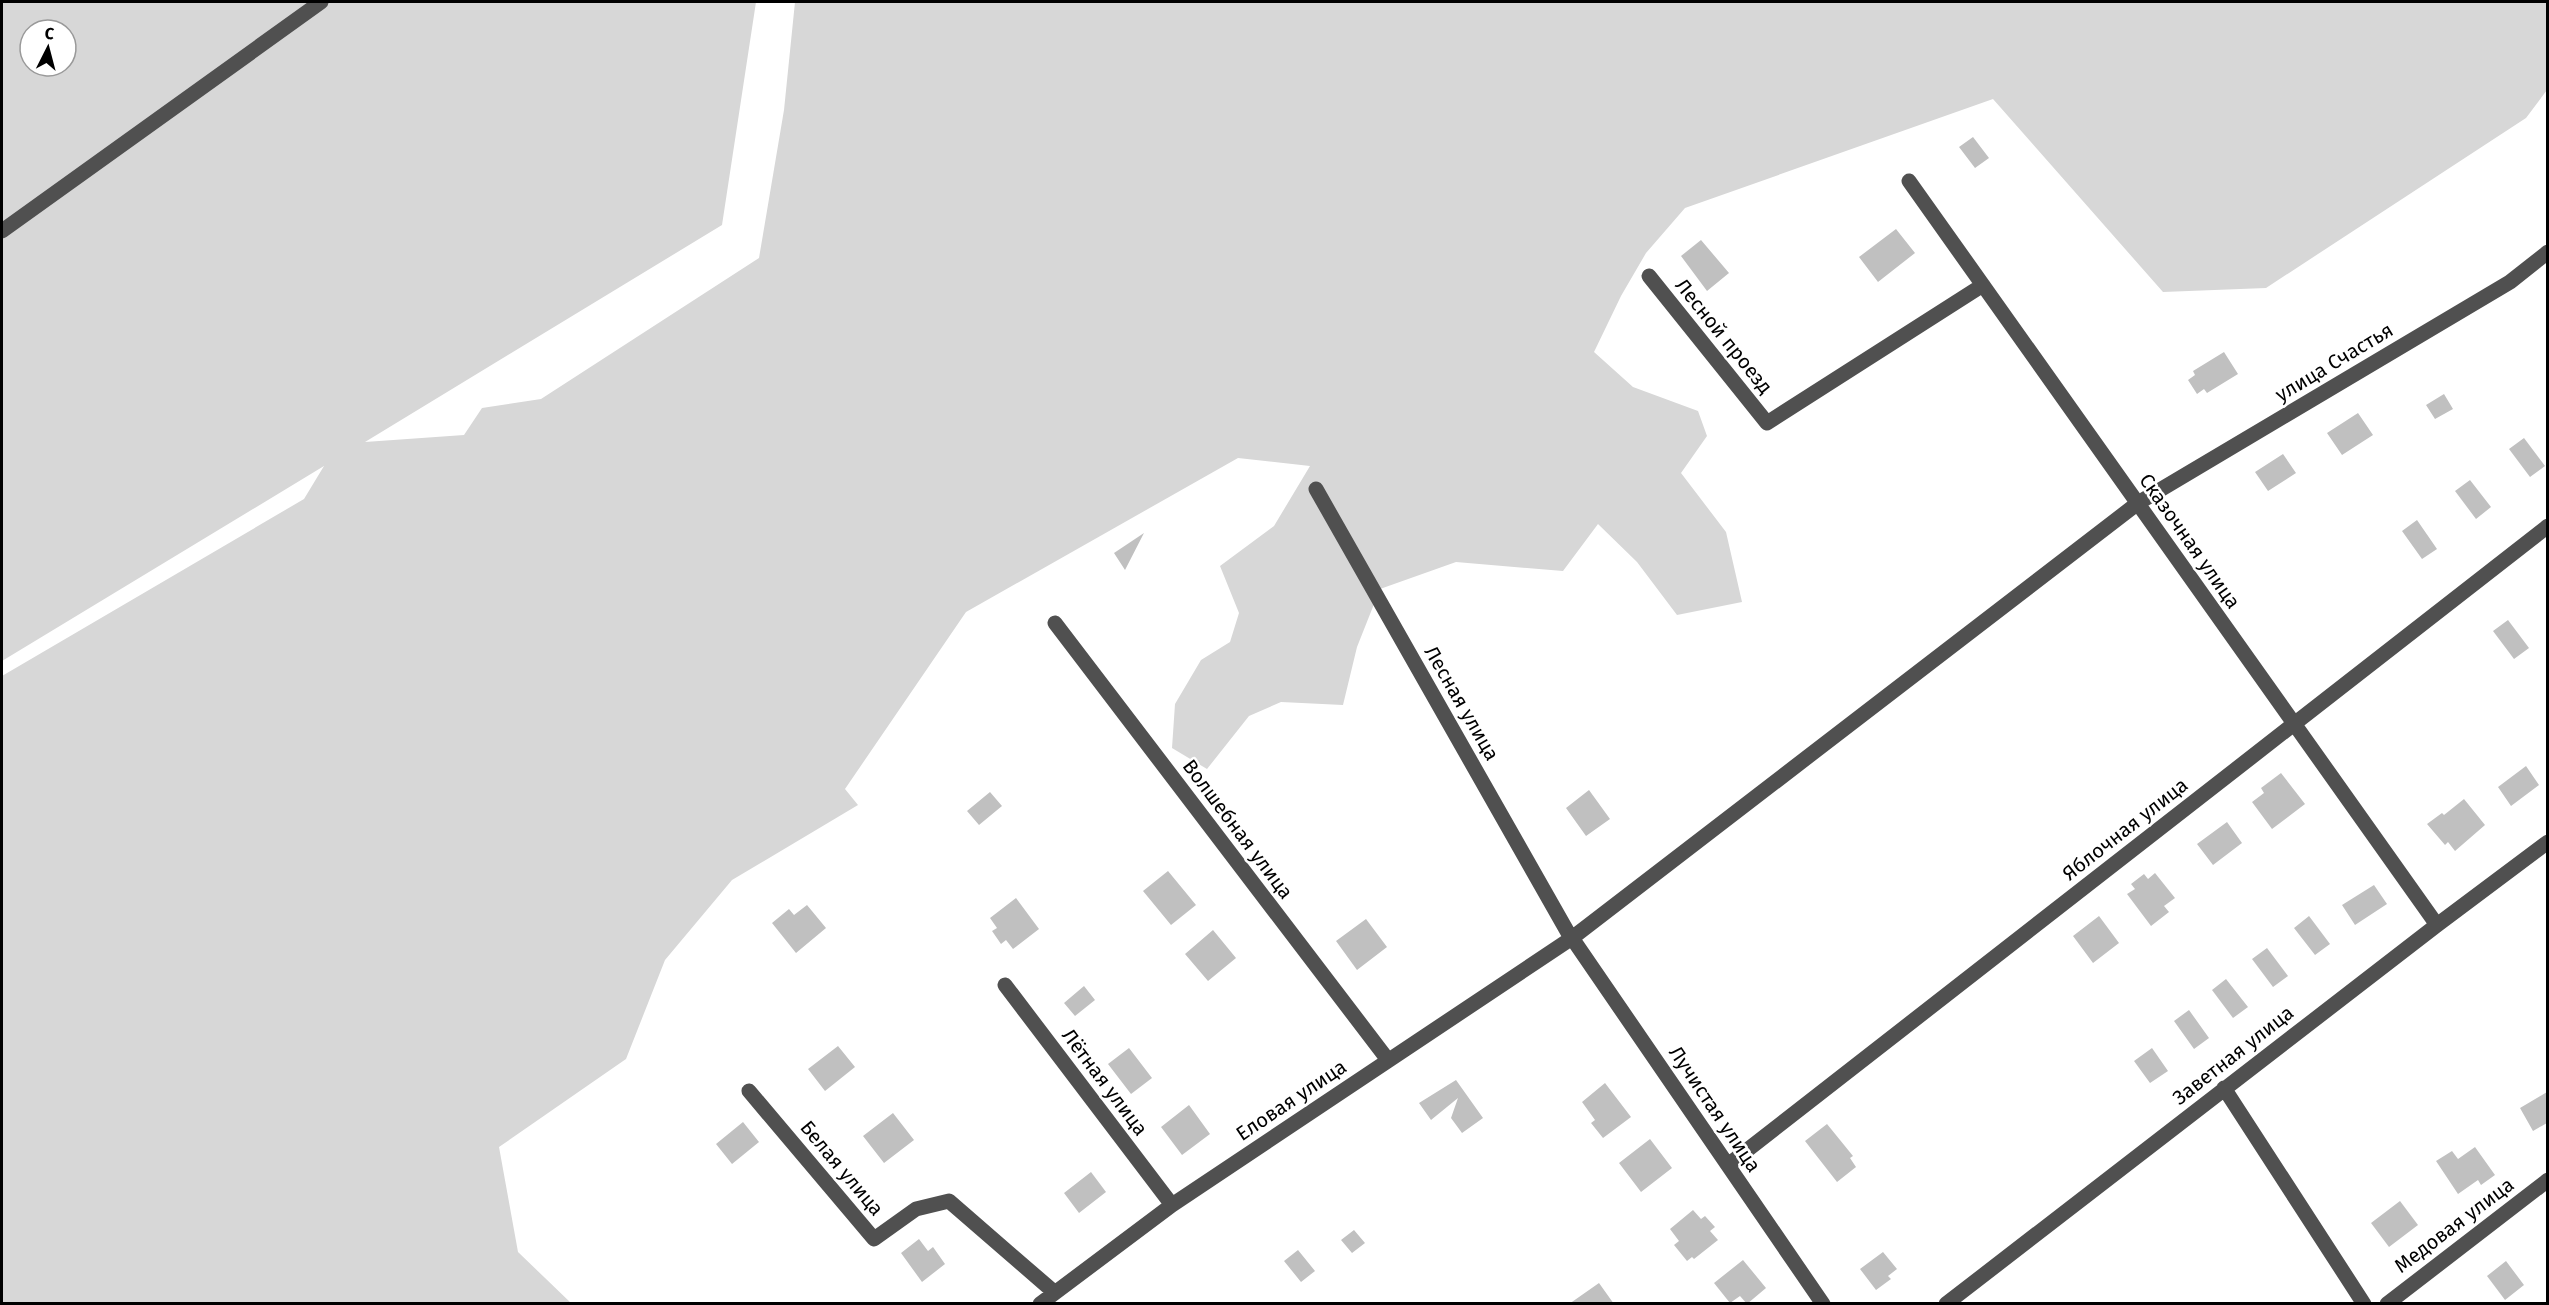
<svg xmlns="http://www.w3.org/2000/svg" width="2549" height="1305" font-family="'Fira Sans',sans-serif">
<style>
.green{fill:#d7d7d7;fill-rule:evenodd}
.building{fill:#c0c0c0}
.lines{fill:none;stroke-linecap:round;stroke-linejoin:round}
.minor{stroke:#505050;stroke-width:15}
.labels{text-anchor:middle;stroke-width:5;stroke-linejoin:round;paint-order:stroke}
.street-label{font-size:20px;fill:#000;stroke:#fff}
</style>
<rect width="100%" height="100%" fill="#fff"/>
<path class="green" d="M2 2H756L722 225 365 442 464 435 482 408 541 399 759 258 784 110 795 2H2547V90L2526 118 2266 288 2163 292 1993 99 1685 208 1646 253 1621 296 1594 352 1633 387 1698 411 1707 436 1681 473 1726 532 1742 602 1677 615 1637 562 1598 524 1563 571 1456 562 1380 589 1357 647 1343 705 1281 702 1249 716 1207 769 1172 748 1175 704 1201 660 1230 642 1239 613 1220 566 1274 526 1310 466 1238 458 966 612 845 789 858 805 732 880 665 960 626 1059 499 1147 518 1252 571 1303H2V676L304 499 324 466 2 661ZM30 30H66V66H30Z"/>
<path class="building" d="M1973 137 1989 158 1975 168 1959 147Z
M1896 229 1915 253 1878 282 1859 257Z
M1701 240 1729 273 1707 291 1681 256Z
M2224 352 2238 374 2207 393 2204 389 2197 394 2188 380 2195 375 2193 371Z
M2444 394 2453 409 2435 419 2426 405Z
M2358 413 2373 435 2342 455 2327 433Z
M2524 438 2545 466 2530 477 2509 449Z
M2283 454 2296 473 2268 491 2255 472Z
M2470 480 2491 507 2476 519 2455 491Z
M2417 520 2437 549 2422 559 2402 531Z
M1144 533 1125 570 1114 553Z
M2508 620 2529 648 2514 659 2493 631Z
M2526 766 2539 785 2511 806 2498 787Z
M2281 773 2305 804 2272 829 2252 802 2264 793 2261 788Z
M1589 790 1610 819 1586 836 1566 808Z
M990 792 1002 806 979 825 967 811Z
M2464 799 2485 825 2455 851 2448 842 2445 845 2427 824 2442 813 2444 815Z
M2227 822 2242 843 2213 865 2197 844Z
M1168 871 1196 905 1171 925 1143 891Z
M2155 873 2175 898 2164 906 2169 912 2151 926 2127 894 2135 889 2131 884 2144 874 2148 879Z
M2374 885 2387 904 2355 925 2342 905Z
M1016 898 1039 929 1013 949 1006 940 1001 944 992 931 997 928 990 918Z
M807 905 826 928 796 953 772 923 789 909 794 915Z
M2099 916 2119 943 2093 963 2073 936Z
M2309 916 2330 944 2315 955 2294 928Z
M1366 919 1387 947 1357 970 1336 941Z
M1213 930 1236 958 1208 981 1185 954Z
M2267 948 2288 976 2273 987 2252 959Z
M2226 979 2248 1007 2233 1018 2212 990Z
M1084 986 1095 1000 1075 1016 1064 1003Z
M2189 1010 2209 1038 2194 1049 2174 1021Z
M838 1046 855 1067 825 1091 808 1069Z
M1129 1048 1152 1078 1131 1094 1108 1064Z
M2152 1048 2168 1071 2150 1083 2134 1061Z
M1456 1080 1483 1118 1462 1133 1451 1118 1458 1098 1431 1120 1419 1103Z
M1605 1083 1631 1117 1603 1138 1591 1123 1595 1120 1582 1102Z
M2547 1092V1123L2533 1131 2520 1108Z
M1189 1105 1210 1134 1182 1155 1161 1127Z
M893 1113 914 1140 884 1163 863 1136Z
M743 1122 759 1142 732 1164 716 1144Z
M1827 1124 1853 1156 1850 1158 1856 1167 1837 1182 1805 1141Z
M1650 1139 1672 1168 1641 1192 1619 1163Z
M2475 1147 2495 1175 2481 1185 2478 1180 2458 1194 2436 1161 2452 1151 2458 1159Z
M1091 1172 1106 1192 1079 1213 1064 1193Z
M2400 1201 2418 1225 2389 1247 2371 1223Z
M1693 1210 1701 1219 1705 1216 1715 1227 1710 1231 1718 1240 1694 1259 1692 1257 1687 1261 1674 1245 1679 1241 1670 1229Z
M1354 1230 1365 1243 1352 1253 1341 1240Z
M919 1239 928 1251 933 1247 945 1264 922 1282 901 1253Z
M1298 1250 1315 1271 1301 1282 1284 1261Z
M1883 1252 1897 1269 1888 1276 1891 1279 1876 1290 1860 1269Z
M1743 1260 1766 1288 1747 1304 1740 1296 1730 1303 1714 1283Z
M2506 1261 2524 1285 2505 1300 2487 1276Z
M1599 1283 1614 1304H1569Z"/>
<g class="lines">
<path class="minor" d="M1909 181 2437 925
M2 231 321 2
M1649 276 1767 423 1983 285
M1316 489 1571 938
M1055 623 1388 1060
M1572 938 1823 1304
M1005 985 1172 1205
M2224 1088 2364 1304
M749 1091 874 1239 916 1209 949 1201 1054 1292
M1728 1165 2548 526
M1040 1304 1172 1205 1572 938 2138 503 2510 282 2548 252
M1946 1304 2437 925 2548 842
M2387 1304 2548 1180"/>
</g>
<g class="labels">
<g class="street-label">
<text transform="translate(1724 336) rotate(51)" y="7">Лесной проезд</text>
<text transform="translate(2334 362) rotate(-31)" y="7">улица Счастья</text>
<text transform="translate(2190 541) rotate(55)" y="7">Сказочная улица</text>
<text transform="translate(1462 703) rotate(60)" y="7">Лесная улица</text>
<text transform="translate(1238 829) rotate(53)" y="7">Волшебная улица</text>
<text transform="translate(2125 829) rotate(-38)" y="7">Яблочная улица</text>
<text transform="translate(2233 1055) rotate(-38)" y="7">Заветная улица</text>
<text transform="translate(1105 1082) rotate(53)" y="7">Лётная улица</text>
<text transform="translate(1291 1100) rotate(-34)" y="7">Еловая улица</text>
<text transform="translate(1715 1109) rotate(56)" y="7">Лучистая улица</text>
<text transform="translate(842 1168) rotate(50)" y="7">Белая улица</text>
<text transform="translate(2454 1225) rotate(-37)" y="7">Медовая улица</text>
</g>
</g>
<rect width="2549" height="1305" fill="none" stroke="#000000" stroke-width="6"/>
<g transform="translate(48 48) rotate(6)"><circle r="28" fill="#ffffff" stroke="#999999" stroke-width="1.5"/>
<path d="M0-4.5L10 22L0 15L-10 22Z" fill="#000000"/>
<text y="-9" font-size="16" font-weight="bold" text-anchor="middle" fill="#000000">С</text>
</g>
</svg>
